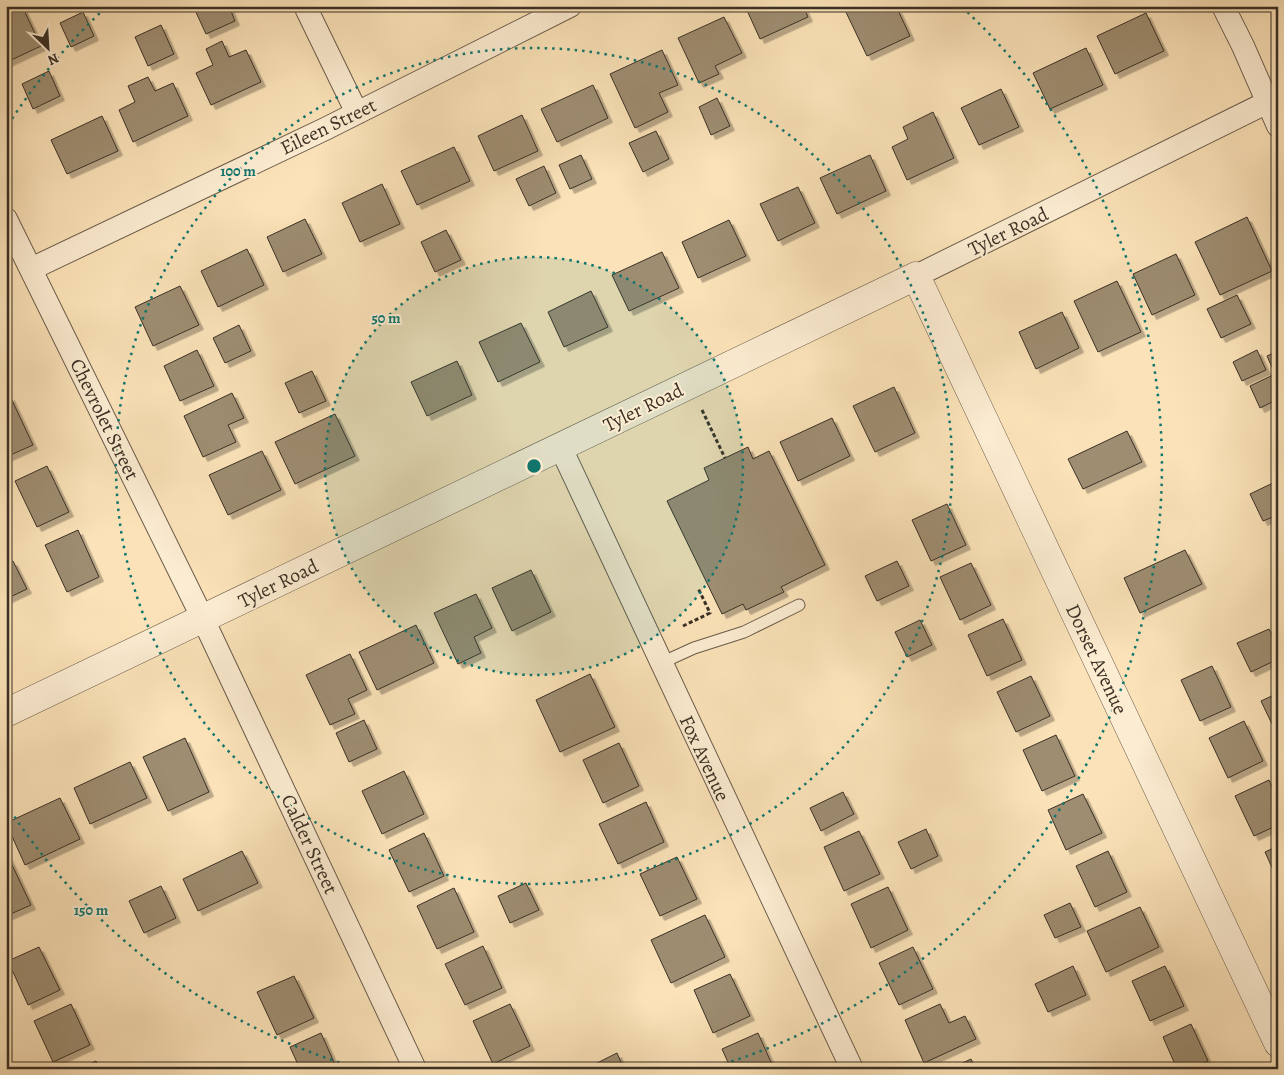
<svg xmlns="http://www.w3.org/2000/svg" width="1284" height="1075" font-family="Alegreya,serif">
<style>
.building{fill:#9e8d71;stroke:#3a3025;filter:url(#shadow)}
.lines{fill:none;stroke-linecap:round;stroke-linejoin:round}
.service-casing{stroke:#6a5c4a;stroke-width:13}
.minor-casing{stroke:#6a5c4a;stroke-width:24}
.tertiary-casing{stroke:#6a5c4a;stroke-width:29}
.path{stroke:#3a3025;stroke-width:3;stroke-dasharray:4 2.5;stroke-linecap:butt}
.service{stroke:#fcecd1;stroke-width:11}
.minor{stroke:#fcecd1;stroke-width:22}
.tertiary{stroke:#fcecd1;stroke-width:28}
.ring{fill:none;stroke:#0f766e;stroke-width:2.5;stroke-dasharray:2.5 5}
.labels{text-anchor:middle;stroke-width:4;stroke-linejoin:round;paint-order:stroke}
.street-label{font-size:20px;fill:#3a3025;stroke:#fcecd1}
.centre{fill:#0f766e;stroke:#fcecd1;stroke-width:2.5}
.ring-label{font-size:15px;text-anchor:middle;font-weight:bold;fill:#0f766e;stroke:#fcecd1;stroke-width:4;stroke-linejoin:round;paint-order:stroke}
</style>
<defs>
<filter id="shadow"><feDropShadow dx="4.5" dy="4.5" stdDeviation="0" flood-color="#0004"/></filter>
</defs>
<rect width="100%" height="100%" fill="#fbe2b8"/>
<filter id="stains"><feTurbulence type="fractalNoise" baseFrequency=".004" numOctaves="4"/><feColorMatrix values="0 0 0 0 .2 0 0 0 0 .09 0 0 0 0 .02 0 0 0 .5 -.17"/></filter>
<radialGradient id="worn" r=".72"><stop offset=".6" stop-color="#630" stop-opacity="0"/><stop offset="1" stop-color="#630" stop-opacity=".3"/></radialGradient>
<path class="building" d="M6 6H22L41 46 7 62 6 59Z
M197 6H229L235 21 206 34 194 8Z
M745 6H803L808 17 760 39Z
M843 6H896L910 36 867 56Z
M83 12 94 36 71 47 60 23Z
M1146 13 1164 51 1115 74 1097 36Z
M724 17 742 53 715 66 719 74 699 83 678 38Z
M161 25 174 54 148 66 135 37Z
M222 41 229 57 246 50 261 82 211 105 196 73 213 65 206 49Z
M1086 48 1103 85 1050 109 1033 73Z
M662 50 678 85 659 93 668 112 635 128 610 74Z
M49 71 60 96 33 109 22 84Z
M148 77 155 91 173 83 188 116 133 142 119 110 135 102 128 86Z
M593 85 608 118 557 142 541 109Z
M1001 89 1019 127 979 145 961 108Z
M717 98 730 126 711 135 699 107Z
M933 112 954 158 907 180 892 147 908 139 903 127Z
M522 115 538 151 494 171 478 136Z
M102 116 118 151 67 174 51 140Z
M656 131 669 159 643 172 629 143Z
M454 147 470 181 417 205 401 171Z
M581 155 592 179 570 189 559 165Z
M870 155 886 191 837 214 820 178Z
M544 166 556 193 529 206 516 179Z
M382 184 400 224 360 242 342 203Z
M798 187 815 223 778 241 760 204Z
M1247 217 1272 271 1220 295 1195 242Z
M305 219 322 254 283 272 267 237Z
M729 220 746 256 698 278 682 242Z
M446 230 461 260 435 272 421 242Z
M247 249 264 285 218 307 201 271Z
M662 252 679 288 629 311 612 275Z
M1176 254 1195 295 1152 315 1133 274Z
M1117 281 1141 332 1098 352 1074 301Z
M180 286 199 325 153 346 135 307Z
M591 291 608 327 564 347 548 312Z
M1237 295 1251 324 1221 338 1207 309Z
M1062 312 1079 348 1036 369 1019 332Z
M521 323 540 362 498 382 479 342Z
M239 325 251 351 225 363 213 338Z
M197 350 214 386 180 401 164 366Z
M1257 350 1266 370 1242 381 1233 362Z
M1278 351V399L1260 408 1250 386 1275 374 1267 356Z
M457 361 472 395 427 416 411 382Z
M312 371 326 401 299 413 285 383Z
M894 387 915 433 875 452 853 406Z
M232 393 244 418 228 425 236 442 203 457 184 416Z
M10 396 33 445 6 457V398Z
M335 414 355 456 295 484 275 442Z
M832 418 850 456 798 481 780 442Z
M1127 431 1142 462 1083 489 1068 459Z
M748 447 753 459 769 451 825 565 781 587 784 592 746 610 743 604 722 614 667 501 709 480 704 468Z
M262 451 281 490 228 515 209 475Z
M47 466 69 512 37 527 15 481Z
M1275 482 1278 487V515L1263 521 1250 494Z
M947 504 966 545 931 561 912 520Z
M78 530 99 577 67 592 45 545Z
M1185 550 1202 584 1140 613 1124 578Z
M13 561 27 589 6 599V564Z
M897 561 909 586 877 601 865 576Z
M971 563 991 605 960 620 940 577Z
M531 570 551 612 512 631 492 588Z
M476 594 492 628 474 637 481 653 458 664 434 613Z
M1003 619 1022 660 987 676 968 635Z
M920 620 932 645 907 657 895 632Z
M416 625 434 663 377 690 359 652Z
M1269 629 1278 647V659L1251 672 1237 643Z
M350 654 367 690 348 699 355 714 330 725 306 675Z
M1212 666 1231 707 1200 721 1181 680Z
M590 674 615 727 560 752 536 700Z
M1031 676 1050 716 1016 732 997 692Z
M1278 693V722L1272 724 1261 701Z
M364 720 377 749 349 762 336 733Z
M1244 721 1263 761 1228 778 1209 738Z
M1056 735 1075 776 1042 791 1023 750Z
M185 738 209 792 168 811 143 757Z
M619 743 639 786 603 803 583 760Z
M130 762 147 798 90 824 74 788Z
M404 771 424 814 382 834 362 791Z
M1269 780 1278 800V825L1254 836 1235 796Z
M843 792 854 814 821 831 810 808Z
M1083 794 1102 833 1066 850 1048 810Z
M60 798 80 839 25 865 6 823Z
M646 802 664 842 618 864 599 824Z
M926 829 938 856 911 869 898 842Z
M859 831 880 874 844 891 824 847Z
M424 833 444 876 409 892 389 850Z
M1278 846V881L1265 852Z
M242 851 258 883 198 911 183 879Z
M1108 851 1127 892 1095 907 1076 866Z
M6 852 31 905 6 916Z
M677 857 697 899 660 916 640 874Z
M526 883 539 910 510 923 498 896Z
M161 886 176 918 144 933 129 901Z
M888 887 908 930 871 948 851 904Z
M454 888 474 932 437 949 417 906Z
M1070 903 1081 927 1055 938 1044 915Z
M1140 907 1159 947 1106 972 1087 931Z
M705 915 725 957 671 983 651 940Z
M483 946 502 988 465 1005 445 964Z
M39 947 60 990 28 1005 8 961Z
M913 947 933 989 899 1005 879 963Z
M1073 966 1086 995 1048 1012 1035 984Z
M1165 966 1184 1006 1150 1021 1132 981Z
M730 974 750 1016 713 1033 694 990Z
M294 976 314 1018 277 1035 257 992Z
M71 1004 90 1045 53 1062 34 1021Z
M510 1004 530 1046 493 1064 473 1021Z
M940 1004 949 1023 965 1016 976 1039 924 1063 905 1020Z
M1191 1024 1208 1061 1191 1069H1177L1163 1037Z
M321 1033 337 1069H300L290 1047Z
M758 1033 774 1069H731L722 1049Z
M617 1053 624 1069H595L593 1065Z
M971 1059 976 1069H950Z
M96 1061 100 1069H79Z"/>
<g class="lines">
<g class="service-casing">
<path id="service" d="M661 663 694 648 744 632 799 605"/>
</g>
<g class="minor-casing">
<path id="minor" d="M305 6 357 113
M1223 6 1243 46 1278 126
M6 219 203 619 415 1069
M31 269 325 129 570 6
M916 276 1278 97
M560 446 852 1069"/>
</g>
<g class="tertiary-casing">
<path id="tertiary" d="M6 713 916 276 1278 1043"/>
</g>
<path class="path" d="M702 410 725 458
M683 626 710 613 698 588"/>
<use href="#service" class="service"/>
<use href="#minor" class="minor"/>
<use href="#tertiary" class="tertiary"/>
</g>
<circle cx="534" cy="466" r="209" fill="#0f766e" fill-opacity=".12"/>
<g class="ring">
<circle cx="534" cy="466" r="209"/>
<circle cx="534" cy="466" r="418"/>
<path d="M361 1069A627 627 0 0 1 8 807M8 125A627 627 0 0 1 106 7M962 7A627 627 0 0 1 707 1069"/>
</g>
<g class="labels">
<g class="street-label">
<text transform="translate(328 126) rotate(-26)" y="7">Eileen Street</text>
<text transform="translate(1008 231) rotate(-26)" y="7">Tyler Road</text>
<text transform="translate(643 407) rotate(-26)" y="7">Tyler Road</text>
<text transform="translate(105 419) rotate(64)" y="7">Chevrolet Street</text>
<text transform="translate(278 583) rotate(-26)" y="7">Tyler Road</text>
<text transform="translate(1097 659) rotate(65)" y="7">Dorset Avenue</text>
<text transform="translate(705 758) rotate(65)" y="7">Fox Avenue</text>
<text transform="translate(310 844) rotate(65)" y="7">Calder Street</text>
</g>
</g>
<circle cx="534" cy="466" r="8" class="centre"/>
<g class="ring-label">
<text x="238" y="176">100 m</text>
<text x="386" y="323">50 m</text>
<text x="91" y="915">150 m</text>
</g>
<rect width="1284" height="1075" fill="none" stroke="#fbe2b8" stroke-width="25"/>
<rect x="8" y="8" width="1269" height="1060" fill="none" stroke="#3a3025" stroke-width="2.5"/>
<rect x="12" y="12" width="1259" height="1050" fill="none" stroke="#3a3025"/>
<g transform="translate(48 48) rotate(155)" stroke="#fcecd1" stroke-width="4" paint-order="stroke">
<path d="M0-4L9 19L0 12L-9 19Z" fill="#3a3025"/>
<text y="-8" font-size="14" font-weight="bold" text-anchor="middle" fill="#3a3025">N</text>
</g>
<rect width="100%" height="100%" filter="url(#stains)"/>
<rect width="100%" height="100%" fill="url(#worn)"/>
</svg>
